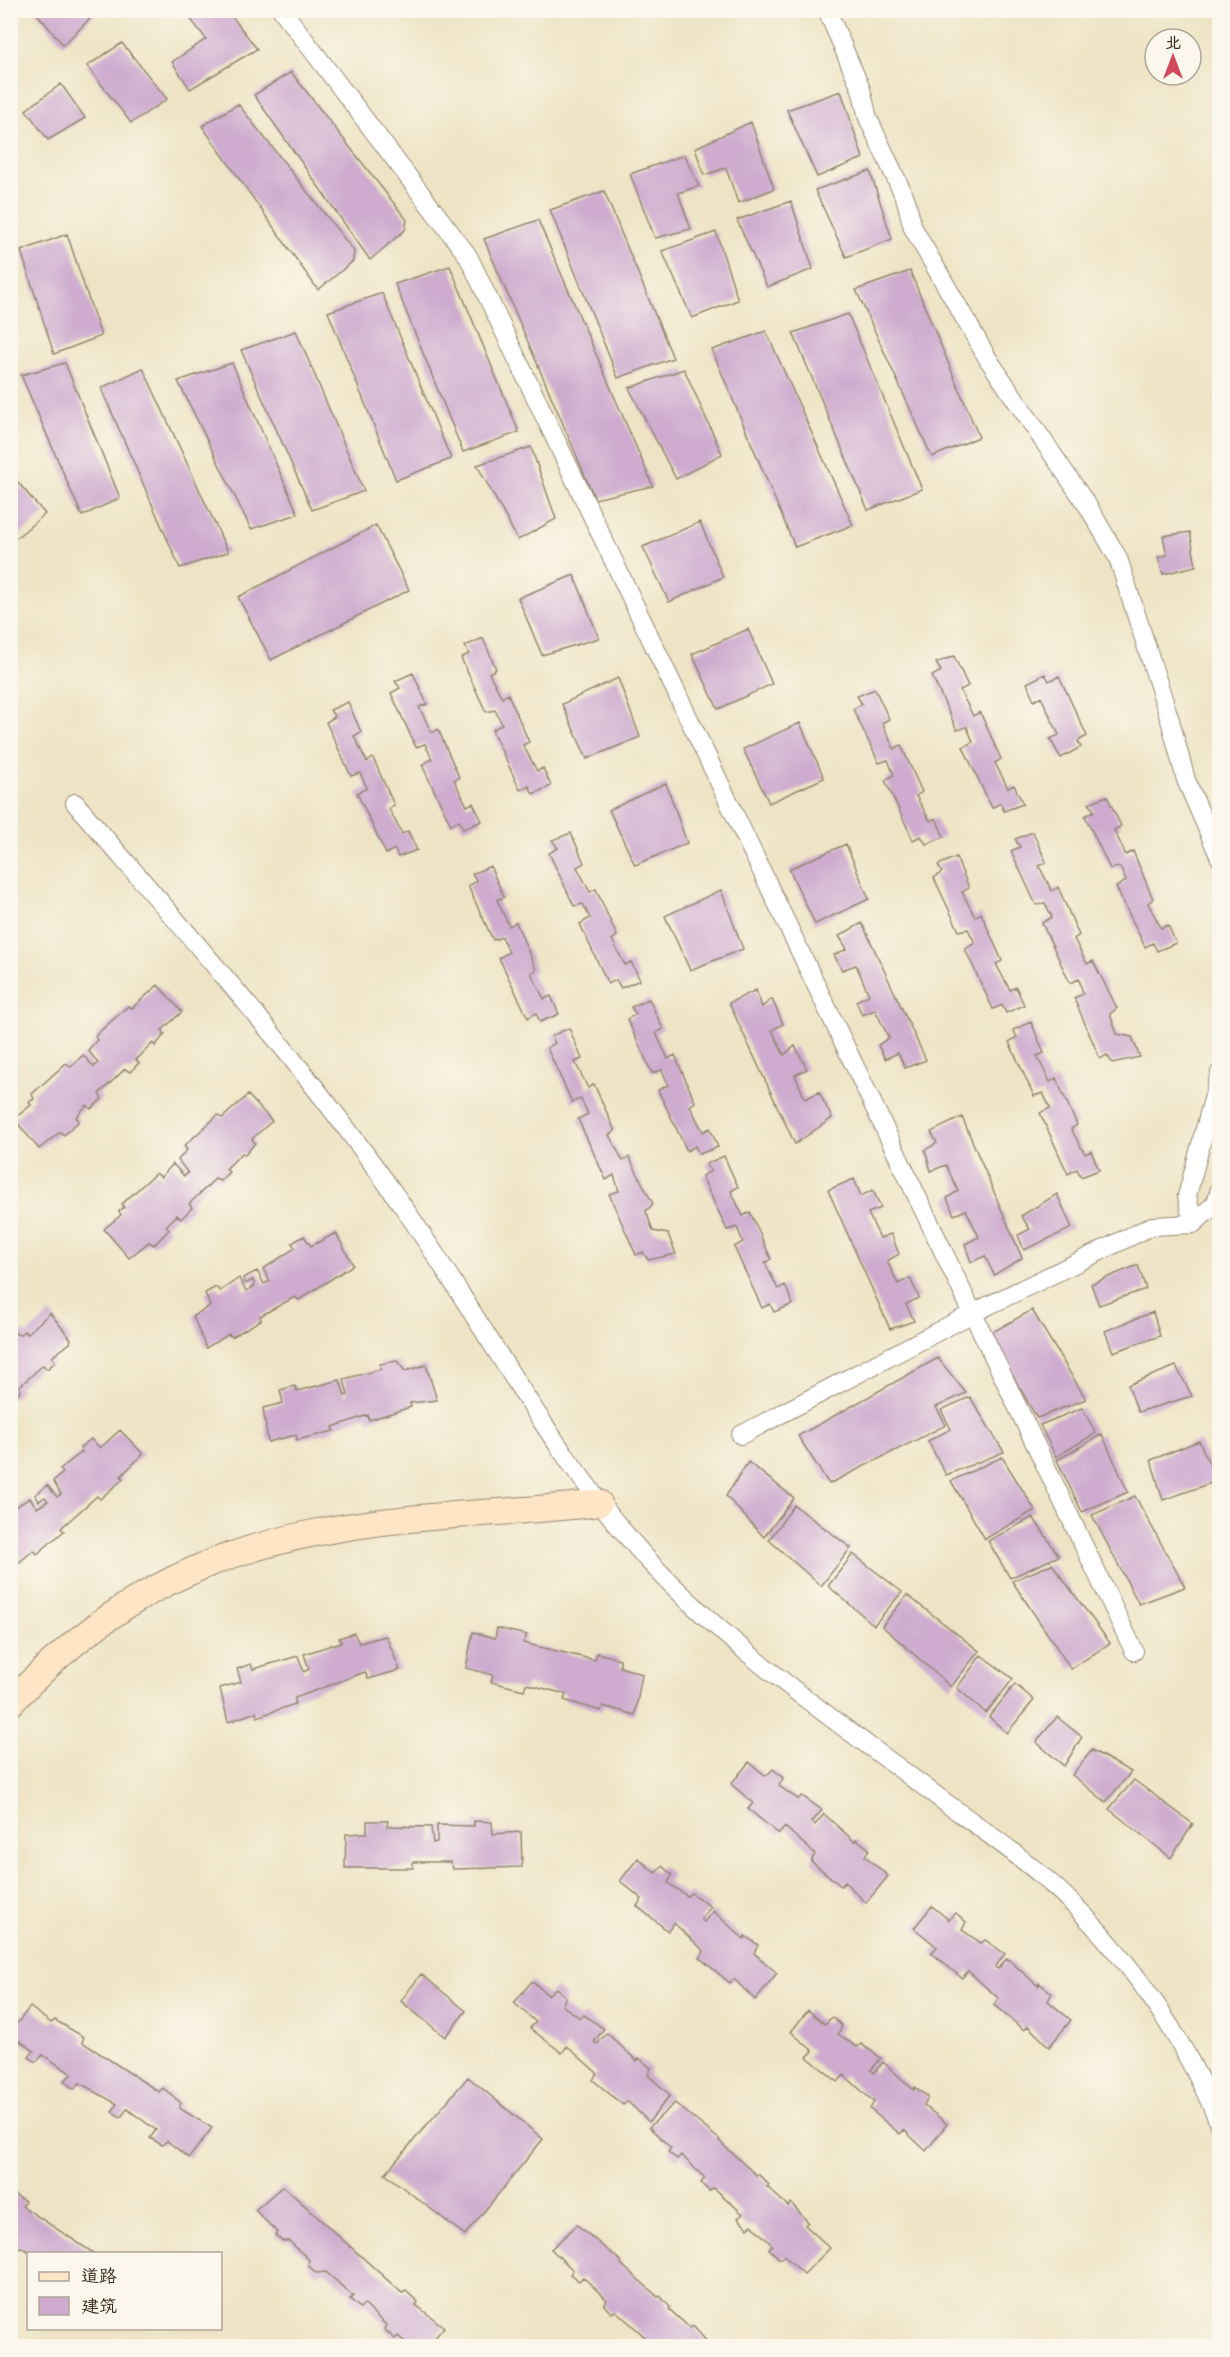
<svg xmlns="http://www.w3.org/2000/svg" width="1230" height="2357" font-family="Delius,'LXGW WenKai TC',sans-serif">
<style>
.building{fill:#ceabcf}
.lines{fill:none;stroke-linecap:round;stroke-linejoin:round}
.street-casing{stroke:#948772;stroke-width:20}
.secondary-casing{stroke:#948772;stroke-width:28}
.street{stroke:#fff;stroke-width:18}
.secondary{stroke:#fde5c5;stroke-width:26}
</style>
<rect width="100%" height="100%" fill="#fbf7ec"/>
<filter id="ink" filterUnits="userSpaceOnUse"><feTurbulence type="fractalNoise" baseFrequency=".0167" numOctaves="2"/><feDisplacementMap in="SourceGraphic" scale="12" xChannelSelector="R" yChannelSelector="G"/><feConvolveMatrix kernelMatrix="1 2 1 2 8 2 1 2 1" color-interpolation-filters="sRGB"/></filter>
<filter id="wash" filterUnits="userSpaceOnUse"><feTurbulence type="fractalNoise" baseFrequency=".008" numOctaves="4" result="noise"/><feDisplacementMap in="SourceGraphic" scale="24" xChannelSelector="R" yChannelSelector="G"/><feGaussianBlur stdDeviation="1.35" result="paint"/><feColorMatrix in="noise" values="0 0 0 0 0 0 0 0 0 0 0 0 0 0 0 0 0 1.4 0 .05"/><feComposite in="paint" operator="in"/></filter>
<g filter="url(#wash)">
<rect width="100%" height="100%" fill="#eee4c5"/>
<g id="blocks">
<path class="building" d="M34 10H96L97 12 63 45Z
M184 10H227L257 49 190 89 172 62 206 39Z
M122 43 167 99 131 123 87 66Z
M291 72 407 220 405 230 370 260 254 95Z
M61 84 85 118 48 140 26 110Z
M841 91 863 158 817 177 787 110Z
M238 104 354 251 353 261 318 290 202 126Z
M751 122 774 189 738 203 726 168 704 175 695 148Z
M684 155 699 186 678 193 691 229 655 238 630 174Z
M870 171 892 239 846 257 815 190Z
M604 191 673 358 618 378 550 210Z
M791 201 813 269 767 287 737 220Z
M538 220 653 486 595 499 484 239Z
M716 232 738 300 692 318 662 251Z
M67 234 101 336 54 354 21 251Z
M450 266 519 432 463 452 395 284Z
M910 271 979 437 932 457 856 290Z
M382 293 451 459 396 480 328 312Z
M848 314 922 489 868 510 793 333Z
M296 331 364 491 312 510 241 350Z
M766 331 853 525 795 547 712 350Z
M65 363 120 498 82 516 21 375Z
M232 363 298 514 251 529 178 381Z
M143 368 228 552 180 568 101 388Z
M684 369 722 454 676 479 629 388Z
M531 447 556 519 518 540 477 465Z
M10 473 45 514 10 543Z
M700 522 723 577 669 602 643 547Z
M376 525 409 590 271 660 238 597Z
M1190 532 1196 566 1163 574 1158 557 1167 555 1163 536Z
M574 575 599 638 542 655 518 598Z
M748 629 772 684 718 709 692 654Z
M483 638 496 669 489 673 502 698 508 694 529 742 523 745 537 771 543 768 551 786 533 794 529 786 520 790 492 730 502 724 495 710 486 712 461 658 469 654 465 646Z
M954 656 968 686 960 690 973 716 980 712 1001 759 995 763 1008 788 1014 785 1023 804 1004 811 1000 803 992 808 963 747 973 742 967 727 957 730 932 676 941 671 936 663Z
M413 673 427 704 419 707 432 733 438 729 459 777 454 780 467 806 473 803 482 821 463 829 459 820 451 825 422 765 432 759 425 744 416 747 391 693 400 688 395 681Z
M1045 674 1049 681 1059 676 1087 736 1078 741 1081 747 1061 758 1050 739 1059 735 1041 697 1034 701 1027 683Z
M618 678 640 737 587 759 562 704Z
M875 689 889 719 882 723 894 749 901 745 922 792 916 796 930 821 936 818 944 837 926 844 921 836 913 840 885 780 894 775 888 760 879 763 853 709 862 704 857 696Z
M348 702 361 732 354 736 367 762 373 758 394 805 389 809 402 834 408 831 417 850 398 857 394 849 386 854 357 793 367 788 360 773 351 776 326 722 335 717 330 710Z
M800 723 824 778 769 803 743 749Z
M666 783 687 843 635 865 609 810Z
M1107 796 1121 826 1114 830 1126 855 1133 851 1153 899 1148 903 1161 928 1168 925 1176 943 1157 951 1153 943 1145 947 1116 887 1126 881 1120 867 1110 869 1085 816 1094 811 1089 803Z
M1033 832 1046 862 1039 866 1052 891 1058 887 1079 935 1074 939 1087 964 1093 961 1117 1008 1110 1014 1117 1034 1132 1037 1140 1057 1112 1063 1107 1055 1100 1059 1074 998 1083 994 1079 979 1070 983 1042 923 1052 917 1045 903 1036 905 1011 851 1020 847 1015 839Z
M571 833 584 863 577 867 590 892 596 889 617 936 612 940 625 965 631 962 640 980 621 988 616 980 608 984 580 924 590 918 583 904 574 906 549 853 558 848 552 840Z
M846 844 869 899 815 924 789 869Z
M956 857 969 888 962 892 975 917 981 913 1002 961 996 964 1010 990 1016 987 1024 1005 1006 1013 1002 1005 993 1009 965 949 975 943 968 929 959 931 934 878 942 872 938 865Z
M490 866 504 897 497 900 509 926 516 922 536 970 531 973 544 999 551 996 559 1014 540 1022 536 1013 528 1018 499 958 509 952 502 937 493 940 468 886 477 881 472 874Z
M721 890 743 949 690 970 665 916Z
M862 923 926 1060 905 1068 898 1053 885 1059 878 1045 889 1038 875 1010 862 1015 856 1001 869 995 856 965 842 970 834 955 847 949 839 936Z
M158 985 182 1012 162 1030 165 1034 155 1046 153 1043 136 1060 139 1063 130 1072 125 1069 99 1094 102 1099 91 1109 87 1105 76 1117 79 1121 64 1135 60 1132 39 1149 14 1119 31 1105 29 1102 34 1099 32 1094 66 1063 71 1067 83 1055 94 1067 98 1063 88 1050 97 1040 95 1036 128 1006 132 1008Z
M756 990 762 1007 772 999 783 1024 772 1030 784 1055 795 1046 807 1069 795 1075 805 1099 819 1092 832 1118 795 1144 729 1003Z
M649 999 663 1029 656 1033 668 1059 675 1055 695 1102 690 1106 703 1132 710 1128 718 1147 699 1154 695 1146 687 1151 658 1090 668 1085 662 1070 652 1073 627 1019 636 1014 631 1007Z
M1031 1022 1044 1053 1037 1056 1050 1082 1056 1078 1077 1125 1071 1129 1085 1154 1091 1151 1099 1170 1081 1177 1077 1169 1068 1174 1040 1113 1050 1108 1043 1093 1034 1096 1009 1042 1017 1037 1013 1030Z
M569 1028 582 1059 575 1062 588 1088 594 1084 615 1131 609 1135 623 1161 629 1157 653 1204 646 1211 653 1231 668 1234 676 1254 648 1260 643 1252 636 1255 609 1194 619 1191 614 1175 606 1180 578 1119 588 1114 581 1099 572 1102 547 1048 555 1043 551 1036Z
M248 1095 272 1121 252 1139 255 1143 245 1155 242 1153 226 1169 229 1172 220 1181 215 1179 189 1204 192 1208 181 1219 177 1215 166 1226 169 1230 154 1245 149 1242 129 1258 104 1229 121 1215 119 1211 124 1208 122 1204 156 1173 161 1177 173 1164 184 1176 188 1173 178 1160 187 1150 184 1146 218 1115 222 1118Z
M962 1117 1022 1258 994 1275 985 1256 971 1262 965 1244 979 1237 966 1210 954 1215 947 1198 958 1191 946 1165 931 1171 925 1150 937 1143 931 1132Z
M724 1156 738 1187 731 1191 743 1216 750 1212 771 1259 765 1263 778 1289 785 1285 793 1304 774 1312 770 1304 762 1308 734 1247 743 1242 737 1227 727 1230 702 1176 711 1171 706 1164Z
M854 1179 861 1196 873 1190 881 1208 868 1213 880 1238 891 1234 899 1254 887 1261 898 1284 910 1278 919 1298 906 1304 914 1321 890 1329 828 1190Z
M1057 1194 1072 1228 1024 1250 1018 1235 1030 1229 1021 1216Z
M336 1233 353 1265 299 1300 295 1297 260 1316 261 1320 232 1337 229 1334 206 1348 193 1316 210 1306 205 1293 216 1287 220 1291 239 1278 246 1291 255 1286 253 1280 245 1284 243 1278 257 1271 264 1284 270 1281 263 1269 295 1248 292 1243 304 1236 311 1246Z
M1138 1265 1146 1289 1099 1305 1091 1284Z
M1032 1310 1086 1399 1037 1418 989 1334Z
M1153 1312 1160 1336 1113 1352 1105 1331Z
M50 1313 71 1339 70 1343 52 1357 55 1362 47 1369 43 1365 19 1387 21 1390 14 1398 10 1396V1337L16 1333 19 1335 24 1331 27 1334Z
M938 1358 966 1393 936 1407 946 1425 829 1484 798 1436Z
M397 1361 405 1371 426 1365 437 1400 410 1403 411 1407 369 1420 368 1415 333 1427 334 1431 297 1440 296 1435 268 1442 263 1408 283 1403 280 1390 295 1386 297 1391 340 1380 345 1396 348 1395 344 1379 381 1369 380 1364Z
M1176 1366 1192 1396 1138 1412 1128 1385Z
M970 1397 1004 1452 946 1475 928 1441 951 1429 941 1410Z
M1082 1408 1096 1433 1056 1457 1040 1425Z
M120 1430 143 1454 121 1476 123 1479 100 1499 97 1496 61 1528 64 1531 37 1554 34 1550 10 1570V1510L30 1498 37 1508 48 1501 45 1497 39 1501 35 1495 47 1485 57 1497 61 1494 53 1481 63 1473 60 1469 82 1452 80 1448 91 1439 100 1448Z
M1102 1434 1128 1492 1082 1512 1057 1460Z
M1199 1441 1217 1481 1163 1500 1151 1460Z
M1002 1457 1035 1510 985 1539 951 1481Z
M748 1462 794 1498 764 1537 726 1496Z
M1135 1496 1185 1587 1139 1604 1092 1515Z
M794 1505 851 1548 821 1586 769 1540Z
M1033 1517 1059 1556 1010 1578 988 1541Z
M853 1554 902 1592 874 1625 828 1586Z
M1052 1564 1110 1643 1071 1669 1012 1581Z
M907 1595 979 1651 951 1687 882 1626Z
M1220 1601V1619H1219L1214 1603Z
M497 1628 527 1635 523 1643 595 1660 597 1653 620 1659V1667L642 1674 635 1715 603 1706 601 1711 564 1700 566 1694 526 1684 524 1690 491 1682 493 1675 466 1668 473 1632 495 1638Z
M354 1633 359 1643 386 1636 400 1670 368 1679 365 1672 295 1698V1704L257 1717 256 1712 228 1722 220 1688 241 1682 237 1669 251 1664 253 1669 298 1656 304 1672 309 1669 304 1654 341 1642 339 1638Z
M981 1655 1013 1679 986 1713 957 1688Z
M1015 1684 1034 1700 1007 1733 989 1717Z
M1057 1717 1082 1737 1064 1766 1036 1742Z
M1092 1750 1131 1772 1106 1802 1072 1775Z
M749 1762 766 1776 773 1769 783 1778 779 1786 798 1799 802 1796 822 1810 812 1822 815 1825 824 1814 855 1842 856 1839 869 1849 865 1856 888 1876 866 1903 845 1882 841 1886 811 1861 815 1854 785 1827 779 1834 748 1809 753 1803 731 1784Z
M1134 1780 1193 1824 1171 1858 1109 1809Z
M367 1821H388L387 1826 431 1827 433 1843 437 1842V1825L474 1826V1821L492 1822 493 1834 521 1832 522 1867 453 1869 451 1862H413V1868H345L346 1834 367 1833Z
M638 1858 655 1873 662 1866 672 1875 668 1883 687 1896 691 1893 711 1907 701 1919 704 1922 713 1911 744 1939 745 1936 758 1945 754 1953 777 1973 755 2000 734 1979 730 1983 700 1958 704 1951 674 1923 668 1931 637 1906 642 1899 620 1881Z
M932 1906 949 1920 956 1913 966 1922 962 1930 981 1943 985 1940 1005 1954 995 1967 998 1969 1007 1958 1038 1986 1039 1983 1052 1993 1048 2001 1071 2020 1049 2047 1028 2026 1024 2030 994 2005 998 1998 968 1971 962 1978 931 1953 937 1947 914 1928Z
M421 1974 466 2011 445 2037 401 2001Z
M532 1981 548 1995 556 1988 566 1997 562 2005 580 2018 584 2015 604 2029 594 2042 597 2044 607 2033 637 2061 639 2058 651 2068 648 2075 670 2095 649 2122 627 2101 623 2105 593 2080 597 2073 567 2046 562 2053 530 2028 536 2022 514 2003Z
M30 2007 51 2023 55 2020 84 2037 82 2042 159 2092 163 2088 181 2103 179 2108 212 2128 189 2158 167 2141 162 2145 150 2138 156 2130 127 2109 121 2117 112 2112 117 2104 80 2083 74 2089 64 2081 72 2074 43 2055 36 2062 29 2057 34 2051 10 2034V2032Z
M808 2010 825 2024 832 2017 842 2026 838 2034 857 2047 861 2044 881 2058 871 2070 874 2073 883 2062 914 2090 915 2087 928 2097 924 2105 947 2124 926 2151 904 2130 900 2134 870 2109 874 2102 844 2075 838 2082 807 2057 813 2051 791 2032Z
M468 2077 543 2139 465 2235 385 2174Z
M675 2103 720 2140 719 2141 756 2175 758 2174 769 2185 767 2187 788 2206 791 2203 808 2222 805 2225 830 2248 804 2274 784 2256 780 2259 769 2249 772 2245 752 2225 748 2228 738 2218 743 2214 714 2188 709 2191 701 2183 705 2178 681 2155 677 2159 668 2152 671 2148 649 2127Z
M283 2186 402 2293 406 2291 418 2302 416 2305 444 2327 428 2346H410L398 2336 395 2339 384 2329 386 2325 364 2304 360 2308 350 2299 353 2296 326 2272 316 2273 308 2265 309 2260 289 2241H283L275 2235 277 2232 255 2210Z
M10 2192 25 2201 22 2206 95 2254H34L21 2247 15 2252 10 2248V2240L13 2238 10 2236Z
M577 2225 622 2262 621 2264 658 2297 660 2296 670 2307 669 2309 690 2328 693 2326 710 2345 708 2346H646L640 2340 645 2337 616 2311 611 2313 604 2305 607 2300 583 2277 579 2281 570 2274 573 2270 551 2249Z"/>
</g>
</g>
<g filter="url(#ink)">
<use href="#blocks" fill-opacity="0" stroke="#948772" stroke-width="1.5"/>
<g class="lines">
<g class="street-casing">
<path id="street" d="M282 10 468 256 1134 1651
M827 10 861 89 868 118 906 200 913 228 988 359 1089 508 1118 558 1170 720 1186 780 1220 858
M75 803C185 931 298 1057 395 1195 480 1315 547 1449 647 1559 733 1652 841 1724 942 1800 987 1833 1034 1865 1074 1905 1137 1968 1186 2042 1220 2125
M1193 1224 1187 1196 1220 1073
M741 1435 973 1313 1152 1226 1193 1224 1216 1203 1220 1189"/>
</g>
<g class="secondary-casing">
<path id="secondary" d="M10 1704C129 1574 259 1531 431 1517 488 1512 544 1510 599 1503"/>
</g>
<use href="#street" class="street"/>
<use href="#secondary" class="secondary"/>
</g>
</g>
<rect width="1230" height="2357" fill="none" stroke="#fbf7ec" stroke-width="36"/>
<rect x="27" y="2252" width="195" height="78" fill="#fbf7ec" stroke="#aea59a" stroke-width="1.5"/>
<rect x="39" y="2272" width="30" height="9" fill="#fde5c5" stroke="#aea59a" stroke-width="1.5"/>
<text x="81" y="2282" font-size="18" fill="#3b2a1e">道路</text>
<rect x="39" y="2297" width="30" height="18" fill="#ceabcf" stroke="#aea59a" stroke-width="1.5"/>
<text x="81" y="2312" font-size="18" fill="#3b2a1e">建筑</text>
<g transform="translate(1173 57)"><circle r="28" fill="#fbf7ec" stroke="#aea59a" stroke-width="1.5"/>
<path d="M0-4.5L10 22L0 15L-10 22Z" fill="#d1495b"/>
<text y="-9" font-size="16" font-weight="bold" text-anchor="middle" fill="#3b2a1e">北</text>
</g>
</svg>
